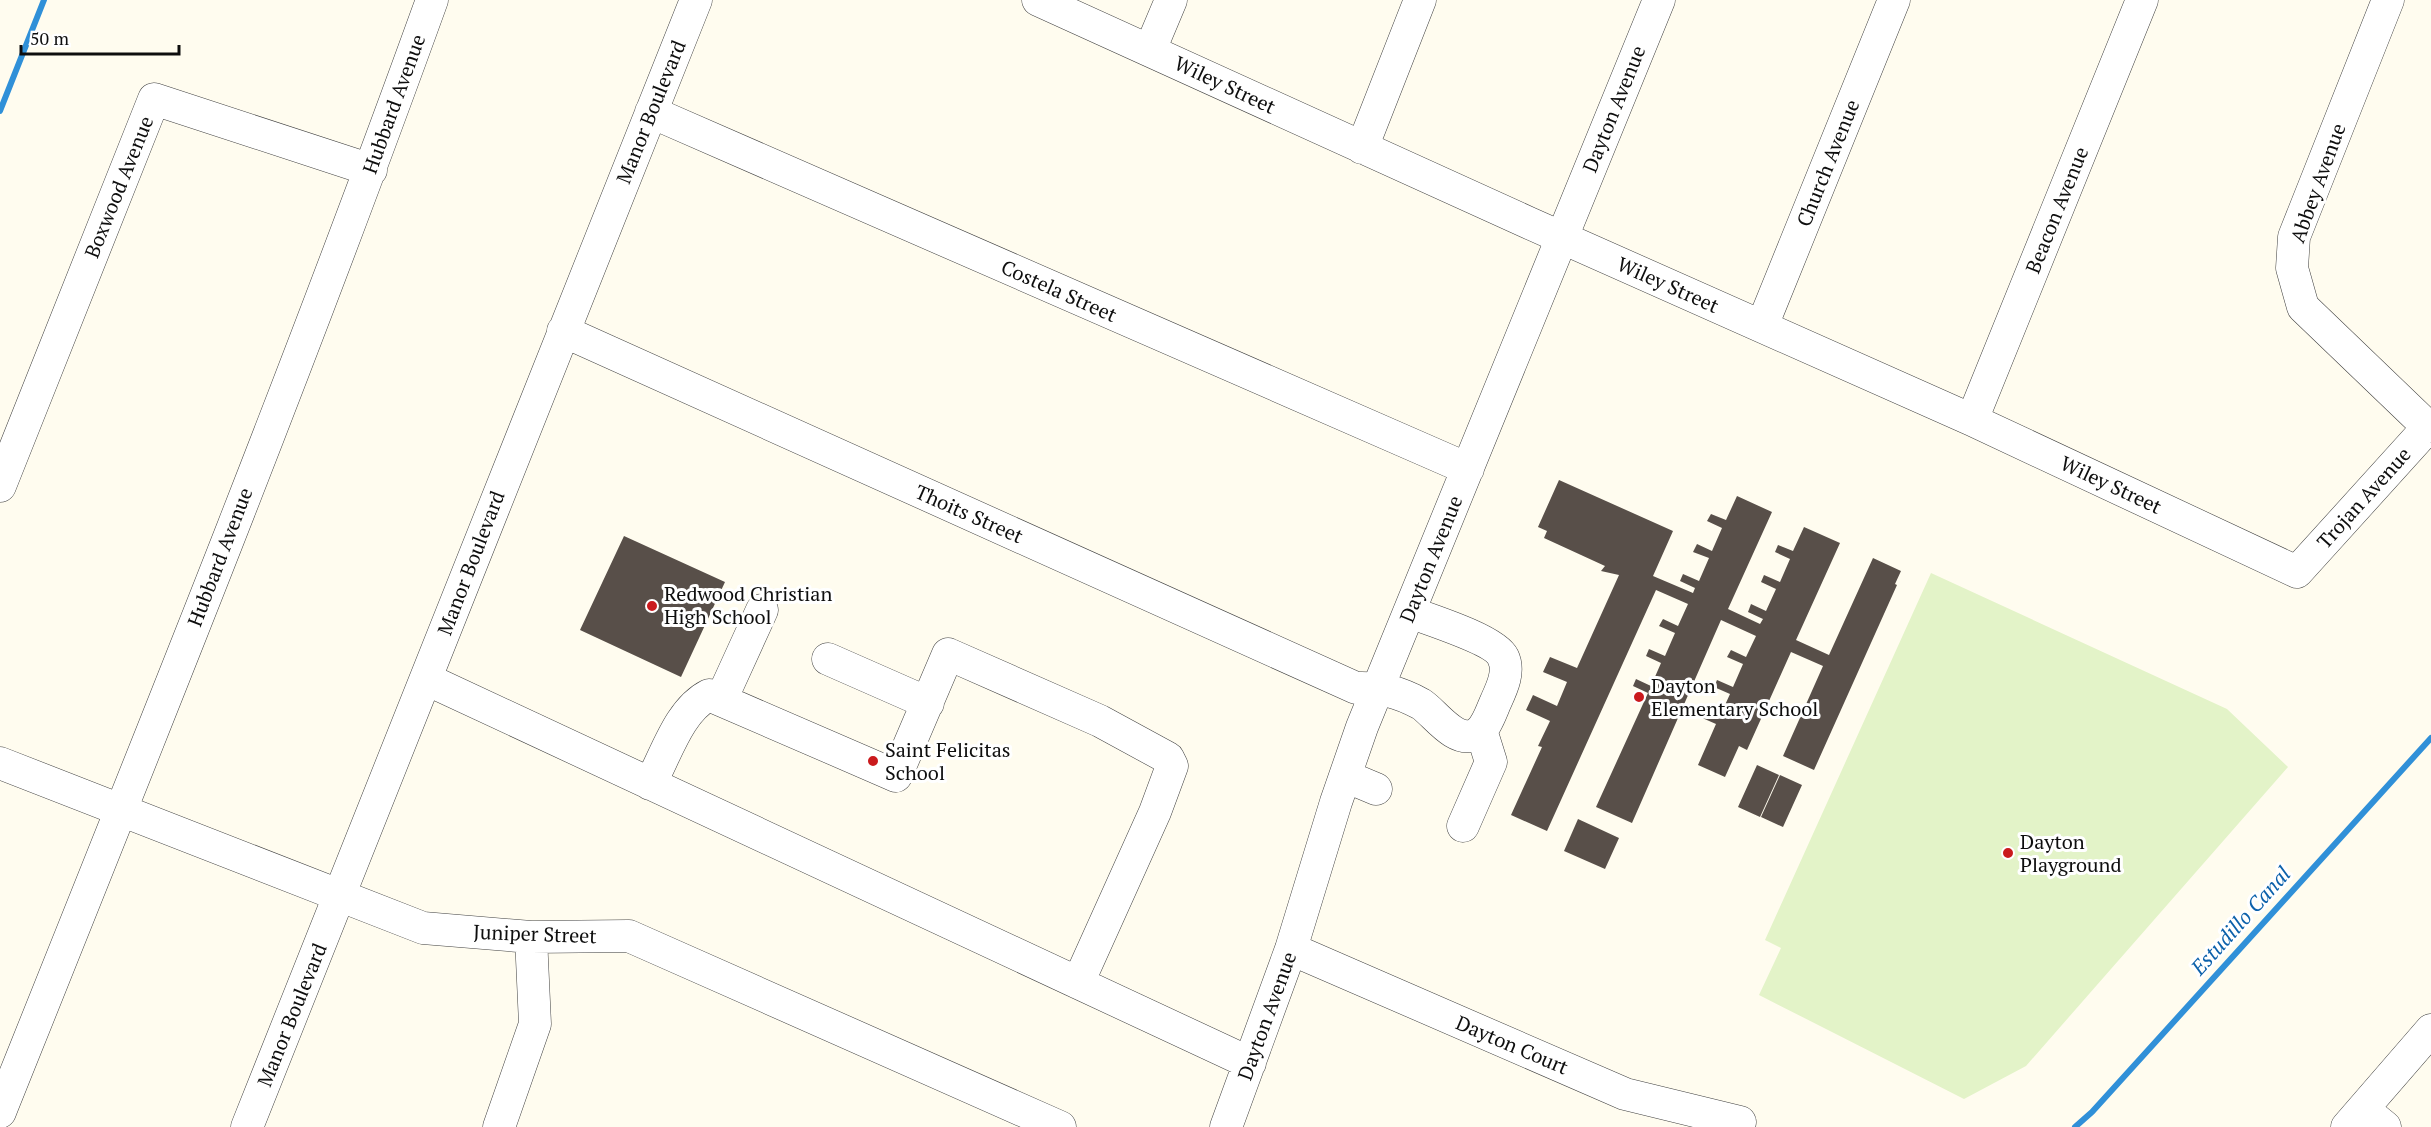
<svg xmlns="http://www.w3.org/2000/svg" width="2431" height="1127" font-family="'PT Serif',serif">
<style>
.pitch{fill:#e3f3c8}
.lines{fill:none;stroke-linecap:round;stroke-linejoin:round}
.stream{stroke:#3090d8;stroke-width:6}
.building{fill:#584f49}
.minor-casing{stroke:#414141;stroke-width:33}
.minor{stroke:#fff;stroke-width:32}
.poi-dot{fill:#ca1a1d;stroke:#fff;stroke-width:2}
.labels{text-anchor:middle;stroke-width:6;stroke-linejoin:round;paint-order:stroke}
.street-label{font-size:20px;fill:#0e0e0e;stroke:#fff}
.poi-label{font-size:20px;fill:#0e0e0e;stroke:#fff;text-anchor:start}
.water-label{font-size:21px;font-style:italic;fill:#0c61ab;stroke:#fff}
</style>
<rect width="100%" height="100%" fill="#fffcef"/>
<path class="pitch" d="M1931 573 2227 709 2288 767 2026 1066 1964 1099 1759 995 1781 948 1765 940Z"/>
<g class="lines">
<path class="stream" d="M0 111 44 0
M2075 1127 2092 1112 2431 738"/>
</g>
<path class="building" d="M1559 480 1673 531 1653 576 1693 593 1695 588 1680 581 1683 574 1699 581 1709 558 1693 552 1697 544 1712 551 1722 528 1707 521 1711 514 1726 520 1737 496 1772 512 1728 609 1760 624 1763 619 1748 612 1751 604 1766 611 1776 589 1761 582 1764 575 1780 582 1790 559 1775 552 1778 545 1793 551 1804 527 1840 543 1796 640 1829 655 1873 558 1901 571 1895 584 1897 585 1814 770 1783 756 1823 666 1791 652 1747 750 1739 746 1725 777 1698 765 1716 724 1700 717 1703 709 1720 716 1730 694 1714 687 1717 680 1733 687 1743 664 1727 657 1731 650 1746 657 1756 636 1721 620 1632 823 1596 807 1648 693 1633 686 1636 679 1651 686 1661 663 1646 656 1649 649 1665 656 1675 633 1659 626 1663 619 1678 626 1688 604 1656 590 1547 831 1511 815 1542 747 1538 746 1550 721 1526 710 1533 695 1557 706 1567 682 1543 672 1550 657 1577 668 1619 575 1601 571 1605 566 1544 538 1547 531 1538 527Z
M624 536 725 582 681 677 580 630Z
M1757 765 1779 775 1760 817 1738 807Z
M1780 775 1802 785 1783 827 1761 817Z
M1578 819 1619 838 1605 869 1564 851Z"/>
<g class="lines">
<g class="minor-casing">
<path id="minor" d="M1038 0 1529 223 1972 420 2297 572 2431 424
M2388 0 2294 237 2292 268 2303 307 2428 427
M1150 50 1171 0
M651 112 1468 469
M1362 148 1420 0
M1762 326 1894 0
M563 331 1356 688C1380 687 1399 692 1421 704 1434 712 1454 743 1474 735 1486 730 1491 712 1496 701 1502 688 1510 671 1503 657 1495 640 1428 619 1409 612
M1972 420 2142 0
M0 486 154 99 371 170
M828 659 928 703
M426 679 1250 1063
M721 700 762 610
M0 763 423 928 531 937 629 936 1060 1127
M1345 776 1376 789
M650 784C666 755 679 710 709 695L896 776 948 654 1100 721 1168 758 1172 766 1155 812 1078 983
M1463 826 1491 762 1481 730
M1291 949 1625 1094 1740 1122
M2363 1109 2385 1127
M0 1112C148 743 297 374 432 0
M247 1127 696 0
M499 1127 535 1024 531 937
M1226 1127 1291 949 1336 802 1362 727 1659 0
M2347 1127 2431 1030"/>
</g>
<use href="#minor" class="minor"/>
</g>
<g class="poi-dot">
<circle cx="652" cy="606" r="6"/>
<circle cx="1639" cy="697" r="6"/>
<circle cx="873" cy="761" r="6"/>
<circle cx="2008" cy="853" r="6"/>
</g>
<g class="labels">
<g class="street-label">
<text transform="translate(1225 85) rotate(25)" y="7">Wiley Street</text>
<text transform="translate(394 104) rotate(-70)" y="7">Hubbard Avenue</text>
<text transform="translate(1614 109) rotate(-68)" y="7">Dayton Avenue</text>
<text transform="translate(651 112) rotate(-68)" y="7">Manor Boulevard</text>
<text transform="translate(1828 163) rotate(-68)" y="7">Church Avenue</text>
<text transform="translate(2318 183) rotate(-70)" y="7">Abbey Avenue</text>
<text transform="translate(119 187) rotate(-68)" y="7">Boxwood Avenue</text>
<text transform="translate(2057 210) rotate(-68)" y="7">Beacon Avenue</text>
<text transform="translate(1668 285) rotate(24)" y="7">Wiley Street</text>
<text transform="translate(1059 291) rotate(24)" y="7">Costela Street</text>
<text transform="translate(2111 485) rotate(25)" y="7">Wiley Street</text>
<text transform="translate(2364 498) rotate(-48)" y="7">Trojan Avenue</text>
<text transform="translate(969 514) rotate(24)" y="7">Thoits Street</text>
<text transform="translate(220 557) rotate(-69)" y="7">Hubbard Avenue</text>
<text transform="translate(1431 559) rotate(-68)" y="7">Dayton Avenue</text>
<text transform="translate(471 563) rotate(-69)" y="7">Manor Boulevard</text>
<text transform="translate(535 934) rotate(2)" y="7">Juniper Street</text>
<text transform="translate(292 1015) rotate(-68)" y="7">Manor Boulevard</text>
<text transform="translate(1267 1016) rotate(-70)" y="7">Dayton Avenue</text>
<text transform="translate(1512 1045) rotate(23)" y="7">Dayton Court</text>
</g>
<g class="poi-label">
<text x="664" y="601">Redwood Christian<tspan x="664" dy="23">High School</tspan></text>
<text x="1651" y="693">Dayton<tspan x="1651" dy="23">Elementary School</tspan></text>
<text x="885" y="757">Saint Felicitas<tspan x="885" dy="23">School</tspan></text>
<text x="2020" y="849">Dayton<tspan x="2020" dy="23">Playground</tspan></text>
</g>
<g class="water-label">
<text transform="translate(2241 921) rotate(-48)" y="7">Estudillo Canal</text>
</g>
</g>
<path d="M21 45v9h158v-9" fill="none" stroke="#0e0e0e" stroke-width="3"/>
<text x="30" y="45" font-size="18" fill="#0e0e0e" stroke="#ffffff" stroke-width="4.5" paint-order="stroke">50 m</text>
</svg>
